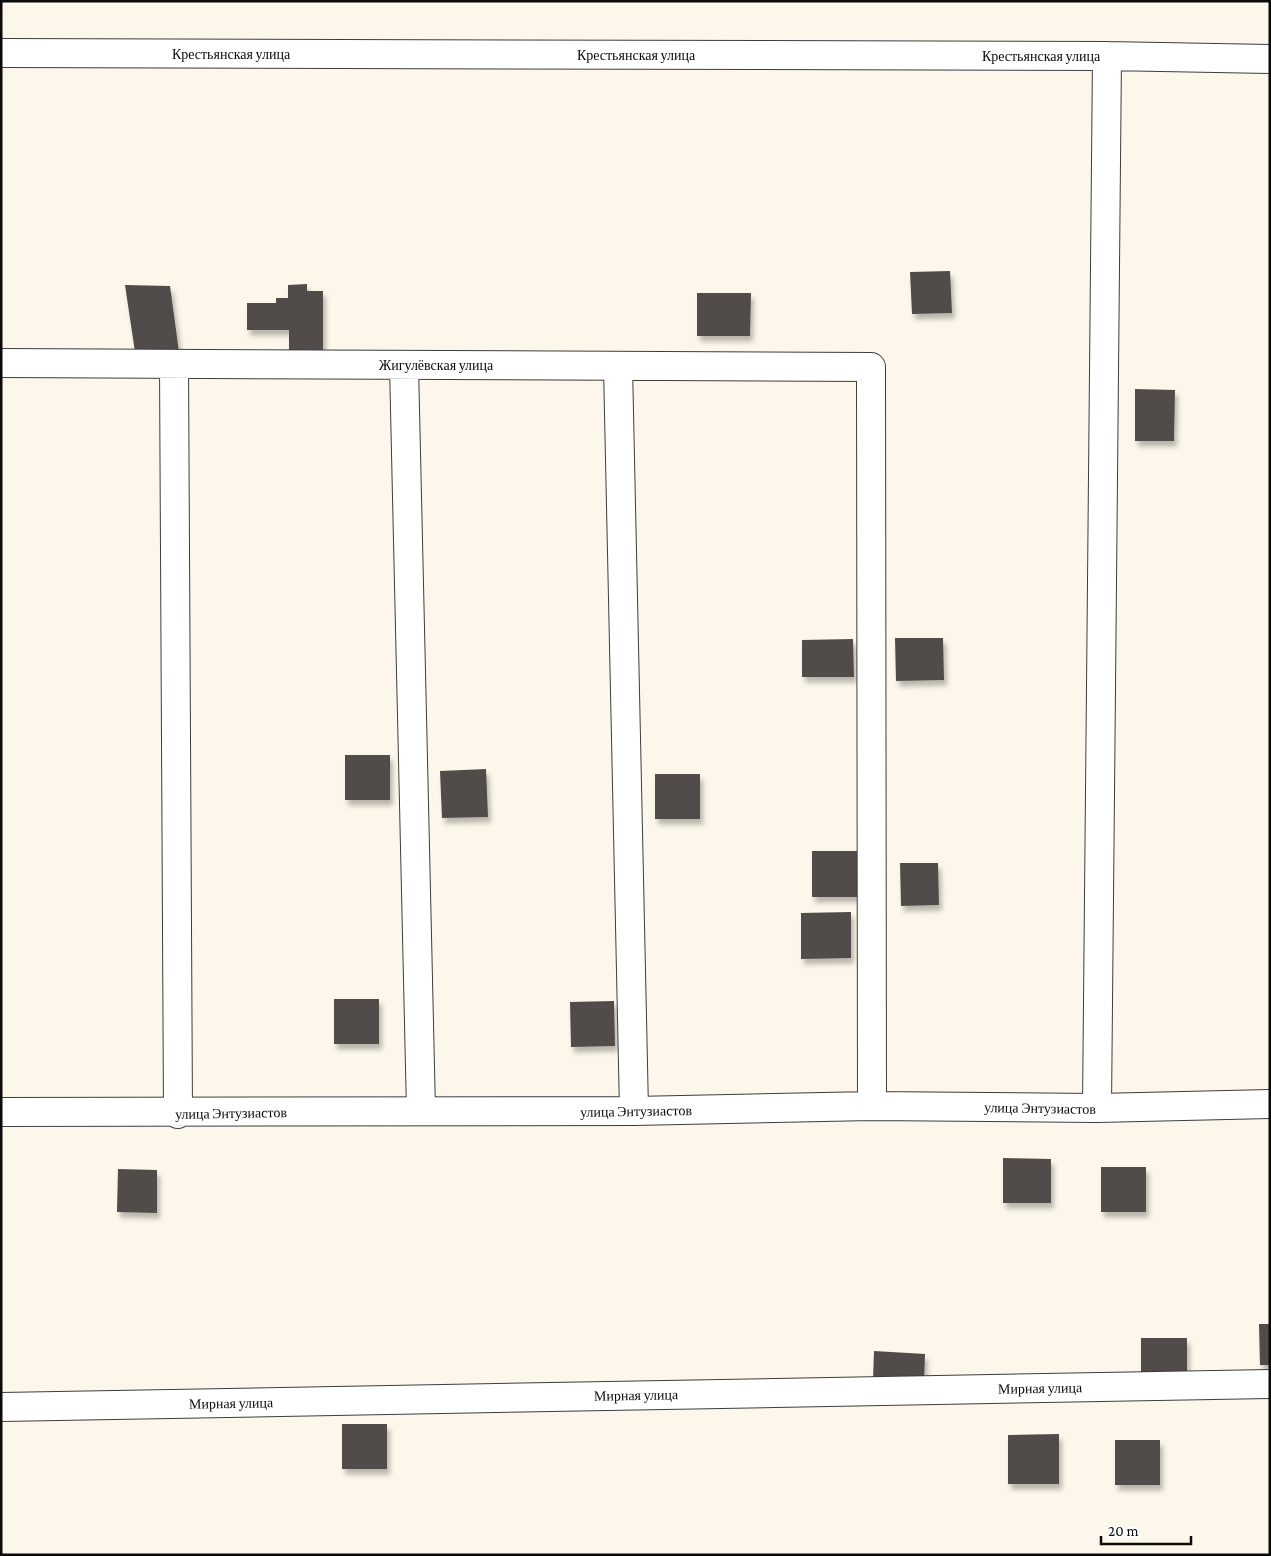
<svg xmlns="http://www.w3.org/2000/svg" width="1271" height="1556" font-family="'Crimson Pro',serif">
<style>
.building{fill:#514b48;filter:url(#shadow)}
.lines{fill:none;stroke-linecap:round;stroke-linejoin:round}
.minor-casing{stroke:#3d3d3d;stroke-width:30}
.minor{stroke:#fff;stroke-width:28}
.labels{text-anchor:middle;stroke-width:5;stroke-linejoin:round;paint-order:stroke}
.street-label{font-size:14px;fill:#0a0a0a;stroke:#fff}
</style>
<defs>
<filter id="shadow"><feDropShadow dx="3" dy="5.5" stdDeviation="2.5" flood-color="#0004"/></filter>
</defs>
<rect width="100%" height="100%" fill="#fcf7ea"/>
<path class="building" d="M950 271 952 313 912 314 910 272Z
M307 284V291H323V355H289V330H247V303H276V298H288V285Z
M125 285 170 286 179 352H135Z
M697 293H751L750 336H697Z
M1135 389 1175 390 1174 441H1135Z
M895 638H943L944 680 896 681Z
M853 639 854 677H802V640Z
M345 755H390V800H345Z
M486 769 488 817 442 818 440 771Z
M655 774H700V819H655Z
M812 851H858V897H812Z
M900 863H938L939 905 901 906Z
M851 912V958L801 959V913Z
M334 999H379V1044H334Z
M614 1001 615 1046 571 1047 570 1002Z
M1003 1158 1051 1159V1203H1003Z
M1101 1167H1146V1212H1101Z
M118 1169 157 1170V1213L117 1212Z
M1259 1324H1270V1365H1260Z
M1141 1338H1187V1376H1141Z
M874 1351 925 1354 924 1382 873 1380Z
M342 1424H387V1469H342Z
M1059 1434V1484H1008V1435Z
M1115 1440H1160V1485H1115Z"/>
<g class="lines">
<g class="minor-casing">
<path id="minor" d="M1 53 1107 56 1270 59
M1 363 871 367 872 1106
M174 364 178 1114
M404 365 421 1111
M618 366 634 1111
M1097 1108 1107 56
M1 1112 634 1111 872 1106 1097 1108 1270 1104
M1 1407 1270 1384"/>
</g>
<use href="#minor" class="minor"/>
</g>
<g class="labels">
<g class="street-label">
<text x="231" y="59">Крестьянская улица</text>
<text x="636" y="60">Крестьянская улица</text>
<text x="1041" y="61">Крестьянская улица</text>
<text x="436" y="370">Жигулёвская улица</text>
<text transform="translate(1040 1108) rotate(1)" y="5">улица Энтузиастов</text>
<text transform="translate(636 1111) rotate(-1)" y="5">улица Энтузиастов</text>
<text transform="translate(231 1113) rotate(-1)" y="5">улица Энтузиастов</text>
<text transform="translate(1040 1388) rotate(-1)" y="5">Мирная улица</text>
<text transform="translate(636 1395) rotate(-1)" y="5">Мирная улица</text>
<text transform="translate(231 1403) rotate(-1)" y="5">Мирная улица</text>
</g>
</g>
<rect width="1271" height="1556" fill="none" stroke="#0a0a0a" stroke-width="5"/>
<path d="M1101 1536v8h90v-8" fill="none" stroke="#0a0a0a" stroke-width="2.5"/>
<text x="1108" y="1536" font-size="15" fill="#0a0a0a" stroke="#ffffff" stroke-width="4" paint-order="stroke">20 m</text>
</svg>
